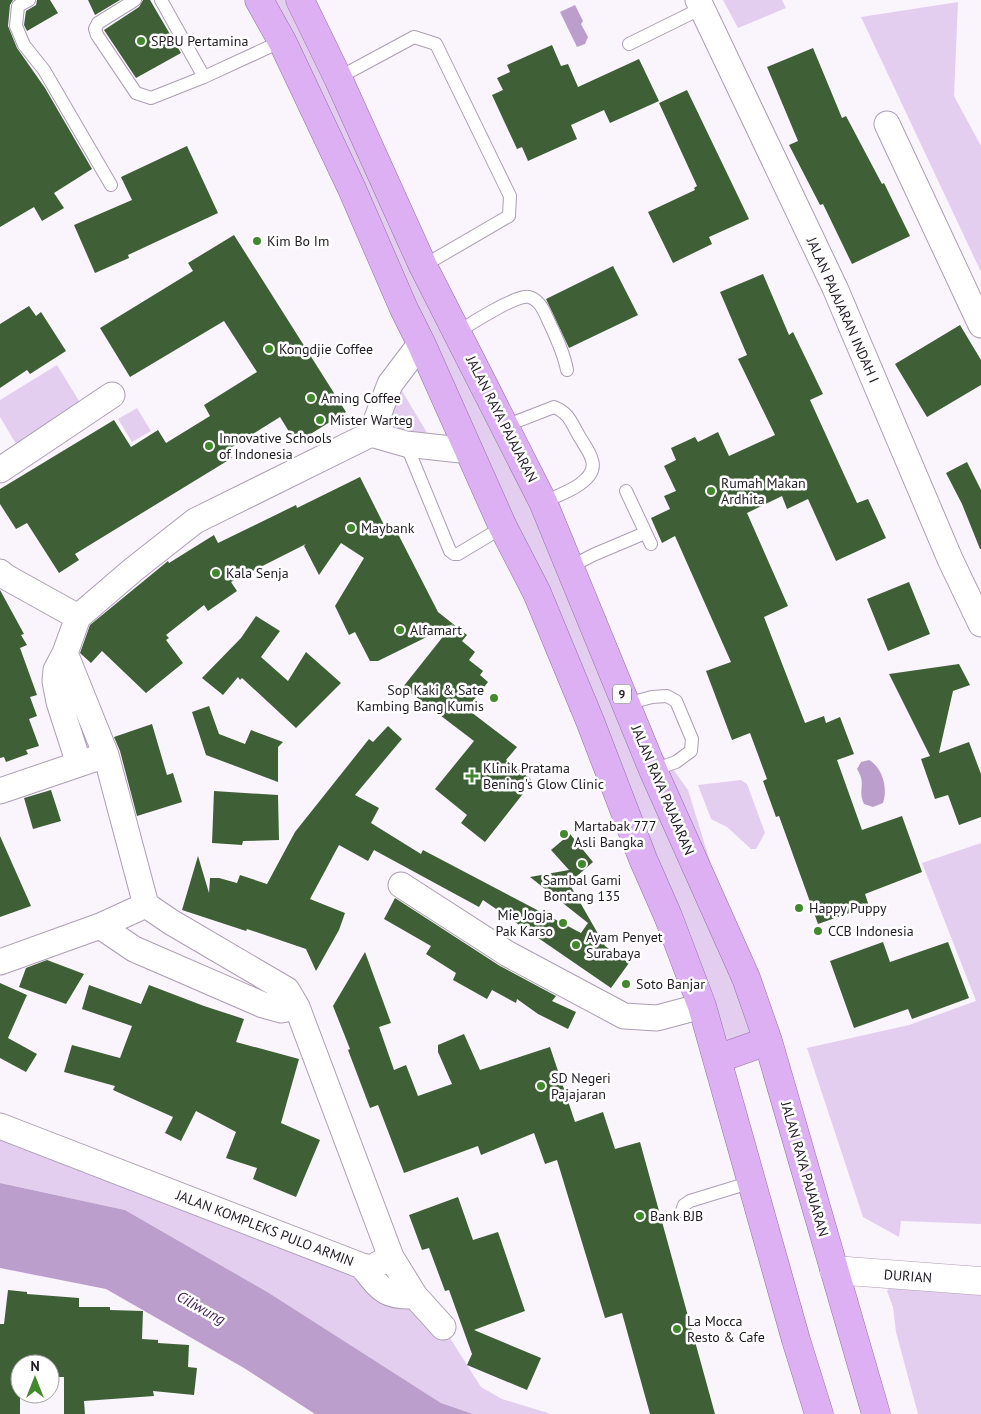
<svg xmlns="http://www.w3.org/2000/svg" width="981" height="1414" font-family="'PT Sans',sans-serif">
<style>
.green{fill:#e4cef0}
.water{fill:#bc9ecc}
.building{fill:#3f5f37}
.lines{fill:none;stroke-linecap:round;stroke-linejoin:round}
.service-casing{stroke:#ac9eb4;stroke-width:14}
.minor-casing{stroke:#ac9eb4;stroke-width:27}
.tertiary-casing{stroke:#ac9eb4;stroke-width:29}
.trunk-casing{stroke:#946fa8;stroke-width:29}
.service{stroke:#fff;stroke-width:12}
.minor{stroke:#fff;stroke-width:25}
.tertiary{stroke:#fff;stroke-width:28}
.trunk{stroke:#dcb0f2;stroke-width:28}
.poi-dot{fill:#42882d;stroke:#fff;stroke-width:2}
.labels{text-anchor:middle;stroke-width:5;stroke-linejoin:round;paint-order:stroke}
.shield{fill:#fff;stroke:#635f65;stroke-width:1}
.shield-label{font-size:12px;font-weight:bold;fill:#201a23}
.poi-label{font-size:14px;fill:#201a23;stroke:#fff;text-anchor:start}
.street-label{font-size:14px;fill:#201a23;stroke:#fff}
.water-label{font-size:15px;font-style:italic;fill:#421b54;stroke:#fff}
</style>
<rect width="100%" height="100%" fill="#faf4fd"/>
<path class="green" d="M259 0H294L626 704 688 790 746 978 768 1041 717 1059 668 916Z
M723 0H782L786 8 738 28Z
M958 2 954 96 981 146V272L861 17Z
M57 365 84 409 19 449 0 417V400Z
M399 386 426 431 427 437 377 425Z
M137 408 151 431 132 442 118 419Z
M741 780 747 784 765 833 756 849H751L727 827 711 819 698 785Z
M981 843V1224L901 1221 899 1237 863 1217 807 1048 909 1025 976 1001 922 863Z
M0 1125 281 1234 443 1327 481 1387 502 1399 551 1414H473L441 1403 269 1293 125 1210 0 1183Z
M898 1277 981 1284V1414H918L896 1332 893 1307 887 1291Z"/>
<path class="water" d="M575 5 583 21 581 24 588 37 585 44 577 47 560 12Z
M869 760C883 768 888 789 883 803L873 807 864 804C857 789 867 785 857 769L861 762Z
M0 1183 125 1210 269 1293 441 1403 473 1414H315L244 1368 106 1289 0 1268Z"/>
<path class="building" d="M0 0H13L10 5 8 26 17 48 45 88 92 169 54 193 64 208 42 221 34 207 0 227Z
M37 0H50L58 13 27 31 24 25 26 11 36 5Z
M88 0H120L95 15Z
M143 0H150L181 53 136 78 104 30 139 7Z
M552 45 561 66 568 64 578 87 639 59 659 101 610 123 604 110 571 125 577 139 528 161 522 147 517 149 492 95 503 90 497 78 510 72 507 65Z
M813 48 842 118 846 116 882 184 884 183 910 236 852 264 823 204 820 205 789 145 798 141 767 67Z
M687 90 749 219 709 237 712 244 673 263 648 212 695 190 694 188 697 186 659 103Z
M187 146 218 213 128 255 129 258 95 273 74 225 132 200 121 177Z
M234 235 346 412 296 443 280 417 227 450 232 458 75 554 79 560 59 573 27 523 16 529 0 504V489L114 420 131 447 158 430 166 443 210 416 204 405 257 372 224 321 130 377 100 328 193 271 188 263Z
M613 266 638 315 569 348 546 299Z
M763 274 789 335 793 332 823 394 810 400 857 503 868 499 886 538 836 561 808 499 787 509 782 496 747 513 788 606 764 617 805 723 824 716 826 723 840 717 854 754 837 760 862 830 902 816 922 872 865 894 869 906 818 924 779 816 776 817 763 781 767 779 750 733 732 740 706 671 731 662 675 536 662 543 651 518 670 509 664 496 676 491 664 466 676 460 671 448 695 437 698 442 718 432 729 456 775 435 738 359 747 355 720 292Z
M29 306 36 316 41 312 66 351 30 374 27 370 0 388V324Z
M960 325 981 360V385L927 417 895 364Z
M967 462 981 490V549H980L962 504 946 473Z
M360 477 389 535 397 532 438 612 467 635 462 641 475 652 469 660 483 671 480 675 488 682 467 709 517 747 506 760 533 781 485 842 461 823 467 815 435 789 474 741 403 687 453 624 378 661H370L355 632 349 635 335 606 364 558 341 543 319 575 304 546 306 544 231 582 237 591 208 611 204 605 166 635 169 638 166 640 183 663 146 693 102 651 91 663 80 653 90 625 168 561 169 563 214 535 218 543 296 505 297 508Z
M909 582 930 634 888 651 867 599Z
M0 590 24 634 21 635 27 645 20 648 37 695 30 697 37 716 29 719 39 746 26 750 28 754 6 762 4 757 0 758Z
M256 616 280 631 261 657 288 681 306 652 341 683 296 728 242 678 240 680 238 677 223 695 202 678 241 638Z
M959 664 970 685 953 691 939 753 969 742 981 774V817L959 825 948 795 935 799 921 759 930 756 889 674Z
M209 706 219 734 245 744 251 730 283 742 278 747V782L206 755 192 712Z
M152 724 167 775 173 773 182 802 137 816 120 751 114 737Z
M388 726 402 739 355 795 379 808 371 823 421 854 423 850 581 933 588 923 530 877 569 870 551 850 570 834 593 862 569 883 605 946 629 963 611 988 483 900 479 907 374 850 368 861 339 845 310 899 345 913 339 930 316 971 306 949 247 929 246 931 182 910 198 856 209 893 210 878H219L237 883 240 875 267 884 295 832 369 739 373 742Z
M51 790 61 821 33 829 24 798Z
M214 791 278 795 279 840 243 841 242 845 212 843Z
M0 836 31 906 0 917Z
M395 898 500 966 556 996 552 1001 576 1012 568 1029 538 1014 517 999 516 1003 492 990 487 999 453 980 456 973 426 954 431 946 384 919Z
M883 942 890 962 948 942 969 998 912 1019 908 1009 854 1028 830 961Z
M365 952 391 1023 379 1027 394 1070 406 1065 418 1096 452 1084 438 1052V1045L464 1034 480 1070 550 1047 575 1122 603 1112 615 1149 640 1142 715 1414H650L622 1313 605 1318 557 1160 545 1164 534 1133 481 1155 478 1146 404 1173 378 1105 370 1108 348 1050 350 1049 333 1006Z
M47 960 84 974 66 1004 19 987 26 968Z
M0 983 27 995 8 1038 37 1054 26 1072 0 1058Z
M89 985 141 1004 149 985 204 1006 244 1019 236 1042 299 1059 281 1123 320 1140 296 1197 253 1179 257 1168 226 1158 236 1132 196 1111 181 1141 165 1133 173 1117 113 1090 115 1086 64 1072 72 1045 120 1058 132 1026 82 1009Z
M458 1197 473 1240 498 1232 525 1311 474 1330 541 1358 527 1390 467 1365 472 1354 449 1290 445 1291 429 1248 422 1250 409 1215Z
M8 1290 27 1292V1294L79 1298V1307H110V1310L143 1311 142 1339 158 1340V1343L189 1345 188 1367 197 1368 194 1395 153 1391 154 1396 84 1401 85 1414H64V1377H50V1364H20V1414H0V1324H4Z"/>
<g class="lines">
<g class="service-casing">
<path id="service" d="M29 0 18 6 16 26 24 45 44 70 111 185
M135 0 98 23 95 29 97 35 136 93 151 98 204 77
M161 0 204 77 282 41
M629 44 702 8
M338 78 414 37 436 44 510 196 509 216 423 266
M458 332C470 324 517 294 529 297 541 300 545 314 550 324 557 339 564 354 567 370
M505 426 554 407C569 413 571 422 579 436 583 443 590 452 592 460 599 482 559 495 543 502
M406 444 450 551 454 554H458L503 527
M626 491 651 544
M570 567 593 555 645 533
M626 704 652 697 667 696 676 701 692 739 691 751 676 762 653 770
M682 1211 684 1205 690 1201 752 1182"/>
</g>
<g class="minor-casing">
<path id="minor" d="M698 0 835 288 950 559 981 624
M887 124 981 325
M371 434 406 444 470 451
M0 470 112 395
M0 572 6 577 78 617 65 653 56 670 55 681 59 702 79 764
M78 617 134 569 195 521 371 434 390 384 421 343
M0 791 94 759
M401 885 508 954 624 1016 657 1018 702 1006
M100 926 134 949 263 1005 281 1010 297 1007
M0 962 100 926 146 905
M0 1126 362 1266 371 1268 391 1257 297 1007 287 990 171 922 146 905 106 755 65 653
M391 1257 415 1296 443 1327
M362 1266C381 1289 383 1297 415 1296"/>
</g>
<g class="tertiary-casing">
<path id="tertiary" d="M834 1270 981 1281"/>
</g>
<g class="trunk-casing">
<path id="trunk" d="M259 0 282 41 352 189 404 309 421 343 503 527 537 593 590 721 643 859 668 916 702 1006 796 1340 819 1414
M300 0 338 78 423 266 543 502 653 770 746 978 768 1041 876 1414
M717 1059 768 1041"/>
</g>
<use href="#service" class="service"/>
<use href="#minor" class="minor"/>
<use href="#tertiary" class="tertiary"/>
<use href="#trunk" class="trunk"/>
</g>
<g class="poi-dot">
<circle cx="141" cy="41" r="5"/>
<circle cx="257" cy="241" r="5"/>
<circle cx="269" cy="349" r="5"/>
<circle cx="311" cy="398" r="5"/>
<circle cx="320" cy="420" r="5"/>
<circle cx="209" cy="446" r="5"/>
<circle cx="711" cy="491" r="5"/>
<circle cx="351" cy="528" r="5"/>
<circle cx="216" cy="573" r="5"/>
<circle cx="400" cy="630" r="5"/>
<circle cx="494" cy="698" r="5"/>
<path d="M469.5 768.5h5v5h5v5h-5v5h-5v-5h-5v-5h5z"/>
<circle cx="564" cy="834" r="5"/>
<circle cx="582" cy="864" r="5"/>
<circle cx="799" cy="908" r="5"/>
<circle cx="563" cy="923" r="5"/>
<circle cx="818" cy="931" r="5"/>
<circle cx="576" cy="945" r="5"/>
<circle cx="626" cy="984" r="5"/>
<circle cx="541" cy="1086" r="5"/>
<circle cx="640" cy="1216" r="5"/>
<circle cx="677" cy="1329" r="5"/>
</g>
<g class="labels">
<rect class="shield" x="613" y="684.5" width="18" height="19" rx="4"/>
<g class="shield-label">
<text x="622" y="698">9</text>
</g>
<g class="poi-label">
<text x="151" y="46">SPBU Pertamina</text>
<text x="267" y="246">Kim Bo Im</text>
<text x="279" y="354">Kongdjie Coffee</text>
<text x="321" y="403">Aming Coffee</text>
<text x="330" y="425">Mister Warteg</text>
<text x="219" y="443">Innovative Schools<tspan x="219" dy="16">of Indonesia</tspan></text>
<text x="721" y="488">Rumah Makan<tspan x="721" dy="16">Ardhita</tspan></text>
<text x="361" y="533">Maybank</text>
<text x="226" y="578">Kala Senja</text>
<text x="410" y="635">Alfamart</text>
<text x="484" y="695" text-anchor="end">Sop Kaki &amp; Sate<tspan x="484" dy="16">Kambing Bang Kumis</tspan></text>
<text x="483" y="773">Klinik Pratama<tspan x="483" dy="16">Bening's Glow Clinic</tspan></text>
<text x="574" y="831">Martabak 777<tspan x="574" dy="16">Asli Bangka</tspan></text>
<text x="582" y="885" text-anchor="middle">Sambal Gami<tspan x="582" dy="16">Bontang 135</tspan></text>
<text x="809" y="913">Happy Puppy</text>
<text x="553" y="920" text-anchor="end">Mie Jogja<tspan x="553" dy="16">Pak Karso</tspan></text>
<text x="828" y="936">CCB Indonesia</text>
<text x="586" y="942">Ayam Penyet<tspan x="586" dy="16">Surabaya</tspan></text>
<text x="636" y="989">Soto Banjar</text>
<text x="551" y="1083">SD Negeri<tspan x="551" dy="16">Pajajaran</tspan></text>
<text x="650" y="1221">Bank BJB</text>
<text x="687" y="1326">La Mocca<tspan x="687" dy="16">Resto &amp; Cafe</tspan></text>
</g>
<g class="street-label">
<text transform="translate(843 310) rotate(66)" y="5">JALAN PAJAJARAN INDAH I</text>
<text transform="translate(502 419) rotate(63)" y="5">JALAN RAYA PAJAJARAN</text>
<text transform="translate(663 790) rotate(67)" y="5">JALAN RAYA PAJAJARAN</text>
<text transform="translate(805 1169) rotate(74)" y="5">JALAN RAYA PAJAJARAN</text>
<text transform="translate(265 1228) rotate(21)" y="5">JALAN KOMPLEKS PULO ARMIN</text>
<text transform="translate(908 1276) rotate(4)" y="5">DURIAN</text>
</g>
<g class="water-label">
<text transform="translate(201 1308) rotate(29)" y="5">Ciliwung</text>
</g>
</g>
<g transform="translate(35 1379)"><circle r="24" fill="#ffffff" stroke="#a6a3a7"/>
<path d="M0-4L9 19L0 12L-9 19Z" fill="#42882d"/>
<text y="-8" font-size="14" font-weight="bold" text-anchor="middle" fill="#201a23">N</text>
</g>
</svg>
